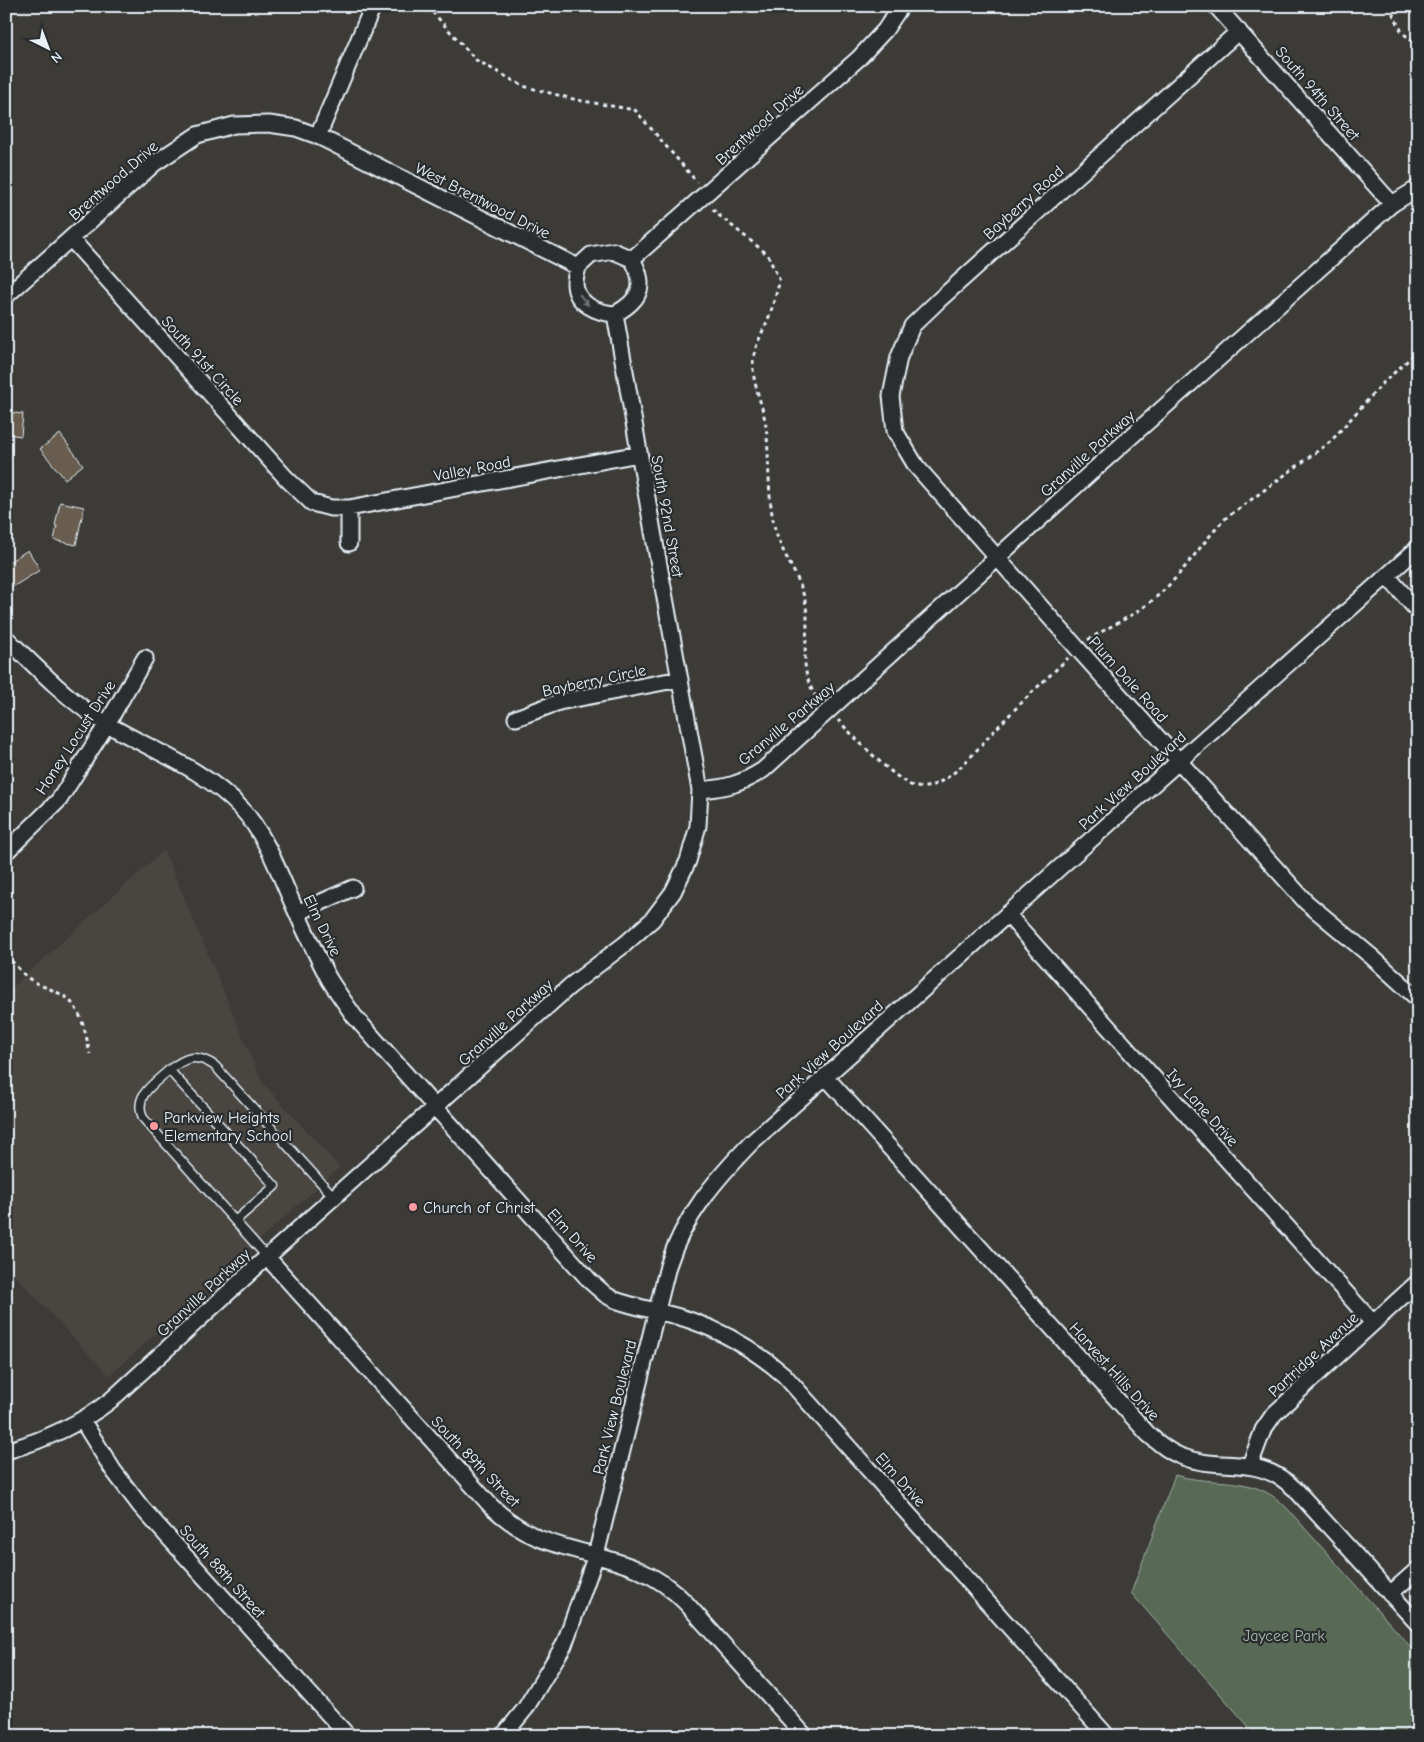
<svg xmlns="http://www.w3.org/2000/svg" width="1424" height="1742" font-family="'Comic Neue',sans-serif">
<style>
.built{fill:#49453f}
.green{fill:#586b55;stroke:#a0aea6}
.building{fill:#675d4f;stroke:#e8f1f8}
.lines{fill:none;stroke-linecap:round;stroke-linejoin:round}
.lane-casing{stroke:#e8f1f8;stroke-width:11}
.street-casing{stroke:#e8f1f8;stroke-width:19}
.path{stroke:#e8f1f8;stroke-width:3;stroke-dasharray:4 4;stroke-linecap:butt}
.lane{stroke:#2a2d2e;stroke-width:8}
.street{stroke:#2a2d2e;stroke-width:15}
.oneway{fill:#6c7275}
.poi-dot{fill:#ff9aa2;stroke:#2a2d2e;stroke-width:2}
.labels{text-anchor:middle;stroke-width:4.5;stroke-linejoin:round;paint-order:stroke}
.street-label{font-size:16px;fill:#e8f1f8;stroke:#2a2d2e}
.poi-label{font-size:16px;fill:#e8f1f8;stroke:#2a2d2e;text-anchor:start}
.park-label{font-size:16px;fill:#a7b5af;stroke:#2a2d2e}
</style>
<rect width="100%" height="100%" fill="#3c3b38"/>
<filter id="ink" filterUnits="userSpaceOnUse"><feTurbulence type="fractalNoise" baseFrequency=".02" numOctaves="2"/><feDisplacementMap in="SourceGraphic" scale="10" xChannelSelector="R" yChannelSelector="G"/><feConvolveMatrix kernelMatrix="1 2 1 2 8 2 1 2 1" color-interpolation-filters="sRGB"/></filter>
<g filter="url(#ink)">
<path class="built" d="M164 850 262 1082 340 1167 109 1376 6 1266V993Z"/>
<path class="green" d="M1175 1475C1216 1487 1251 1473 1285 1506L1418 1655V1718L1398 1736H1257L1131 1593Z"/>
<path class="building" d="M6 412 23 414 21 436 6 434Z
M60 434 83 465 65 479 40 449Z
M60 502 84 507 76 545 54 540 57 526H55Z
M28 550 40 570 6 591V564Z"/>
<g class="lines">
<g class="lane-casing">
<path id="lane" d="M169 1070 275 1186 235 1221 143 1118C133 1095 154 1084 169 1070Z
M169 1070C186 1057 196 1053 215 1066L335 1198
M235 1221 267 1257"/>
</g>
<g class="street-casing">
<path id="street" d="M1216 6 1392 204
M1239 31 939 300 912 326 899 357 891 396 895 431 916 466 1078 649 1306 902 1372 957 1418 999
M318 136 373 6
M71 239 286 478 312 503 331 508H349L639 454
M632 259 859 58 885 30 901 6
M578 267C577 272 575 278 575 283 575 304 598 313 615 314
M578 267 591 255 613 251 632 259
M6 296 155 163 197 135 234 125 269 124 296 128 318 136 578 267
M615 314 653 532 700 790
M615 314C641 300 647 285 632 259
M349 508V543
M1387 576 1418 611
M6 638C34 665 62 694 94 716 143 748 199 764 241 808 267 836 280 876 296 911 306 933 317 957 329 979 337 992 346 1004 354 1016L590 1281 606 1295 615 1300C640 1309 667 1312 692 1321 727 1333 756 1351 784 1375L1107 1736
M516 718 559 702 680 679
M6 852 59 800 107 724 145 658
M297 913 353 888
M1007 914 1373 1323
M825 1076 1148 1434C1158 1443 1168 1451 1180 1456 1223 1473 1257 1452 1296 1490L1418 1624
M267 1257 491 1506C505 1519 521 1530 538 1538 592 1559 643 1558 686 1603L805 1736
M82 1420 113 1470 141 1507 348 1736
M6 1451C45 1440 79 1425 111 1400L267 1257 570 986 625 944 652 920 673 892 688 861 698 826 700 790C726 788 741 784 763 770L1088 475 1392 204 1418 188
M1250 1465 1263 1430 1274 1414 1418 1282
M1390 1594 1418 1569
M503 1736 525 1709 564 1645 596 1555 668 1266C684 1216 716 1179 752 1142L1418 548"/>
</g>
<path class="path" d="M427 6 476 60 523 86 577 100 635 110 697 182
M1389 6 1402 32 1418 47
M713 209 716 213 767 254 780 281C776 292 774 303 770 314 764 331 752 348 753 367 753 385 764 408 766 427 770 459 767 498 775 529 782 556 802 578 806 606 811 642 794 667 819 701
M1088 640C1109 626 1135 616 1154 599 1182 576 1201 543 1226 518L1330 442 1383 383 1418 351
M838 720C853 736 898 783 916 787 928 789 939 783 948 777 967 764 981 744 997 728 1019 704 1044 681 1068 658
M6 955C14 963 22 974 31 980 43 988 58 990 69 1000 83 1013 86 1036 90 1054"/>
<use href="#lane" class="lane"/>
<use href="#street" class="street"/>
</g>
<defs><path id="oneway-solid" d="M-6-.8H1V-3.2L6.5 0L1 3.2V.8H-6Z" transform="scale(1.25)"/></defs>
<use class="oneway" href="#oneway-solid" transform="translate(584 300) rotate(50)"/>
</g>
<g class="poi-dot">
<circle cx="154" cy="1126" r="5"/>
<circle cx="413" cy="1207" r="5"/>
</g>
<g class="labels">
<g class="street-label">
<text transform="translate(1318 93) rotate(49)" y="6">South 94th Street</text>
<text transform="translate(759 124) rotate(-42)" y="6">Brentwood Drive</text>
<text transform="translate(113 180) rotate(-41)" y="6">Brentwood Drive</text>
<text transform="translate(483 200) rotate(27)" y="6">West Brentwood Drive</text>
<text transform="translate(1023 202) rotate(-42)" y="6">Bayberry Road</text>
<text transform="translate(203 360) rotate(48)" y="6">South 91st Circle</text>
<text transform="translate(1087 453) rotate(-42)" y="6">Granville Parkway</text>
<text transform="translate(472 468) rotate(-11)" y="6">Valley Road</text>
<text transform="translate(668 516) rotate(80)" y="6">South 92nd Street</text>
<text transform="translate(1129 679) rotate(48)" y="6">Plum Dale Road</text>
<text transform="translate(594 680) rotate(-12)" y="6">Bayberry Circle</text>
<text transform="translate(786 723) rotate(-40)" y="6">Granville Parkway</text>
<text transform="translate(75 737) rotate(-57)" y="6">Honey Locust Drive</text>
<text transform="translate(1132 780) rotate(-42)" y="6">Park View Boulevard</text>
<text transform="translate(323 925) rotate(64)" y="6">Elm Drive</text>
<text transform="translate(505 1022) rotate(-42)" y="6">Granville Parkway</text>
<text transform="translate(829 1049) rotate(-42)" y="6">Park View Boulevard</text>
<text transform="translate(1203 1107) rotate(48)" y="6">Ivy Lane Drive</text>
<text transform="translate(573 1235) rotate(48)" y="6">Elm Drive</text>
<text transform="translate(203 1292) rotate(-43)" y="6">Granville Parkway</text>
<text transform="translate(1313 1354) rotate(-43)" y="6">Partridge Avenue</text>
<text transform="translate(1115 1371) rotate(48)" y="6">Harvest Hills Drive</text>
<text transform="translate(614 1407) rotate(-76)" y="6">Park View Boulevard</text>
<text transform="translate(476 1461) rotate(46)" y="6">South 89th Street</text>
<text transform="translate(901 1479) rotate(48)" y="6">Elm Drive</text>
<text transform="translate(223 1571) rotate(48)" y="6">South 88th Street</text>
</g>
<g class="poi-label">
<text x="164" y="1123">Parkview Heights<tspan x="164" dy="18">Elementary School</tspan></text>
<text x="423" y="1213">Church of Christ</text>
</g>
<g class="park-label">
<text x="1284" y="1641">Jaycee Park</text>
</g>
</g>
<rect width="1424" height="1742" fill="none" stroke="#2a2d2e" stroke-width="25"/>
<rect x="12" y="12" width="1399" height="1717" fill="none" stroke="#e8f1f8" stroke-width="2" filter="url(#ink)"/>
<g transform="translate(48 48) rotate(138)" stroke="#2a2d2e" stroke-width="4" paint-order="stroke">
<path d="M0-4L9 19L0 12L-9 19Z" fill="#e8f1f8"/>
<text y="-8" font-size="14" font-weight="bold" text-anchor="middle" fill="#e8f1f8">N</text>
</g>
</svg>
